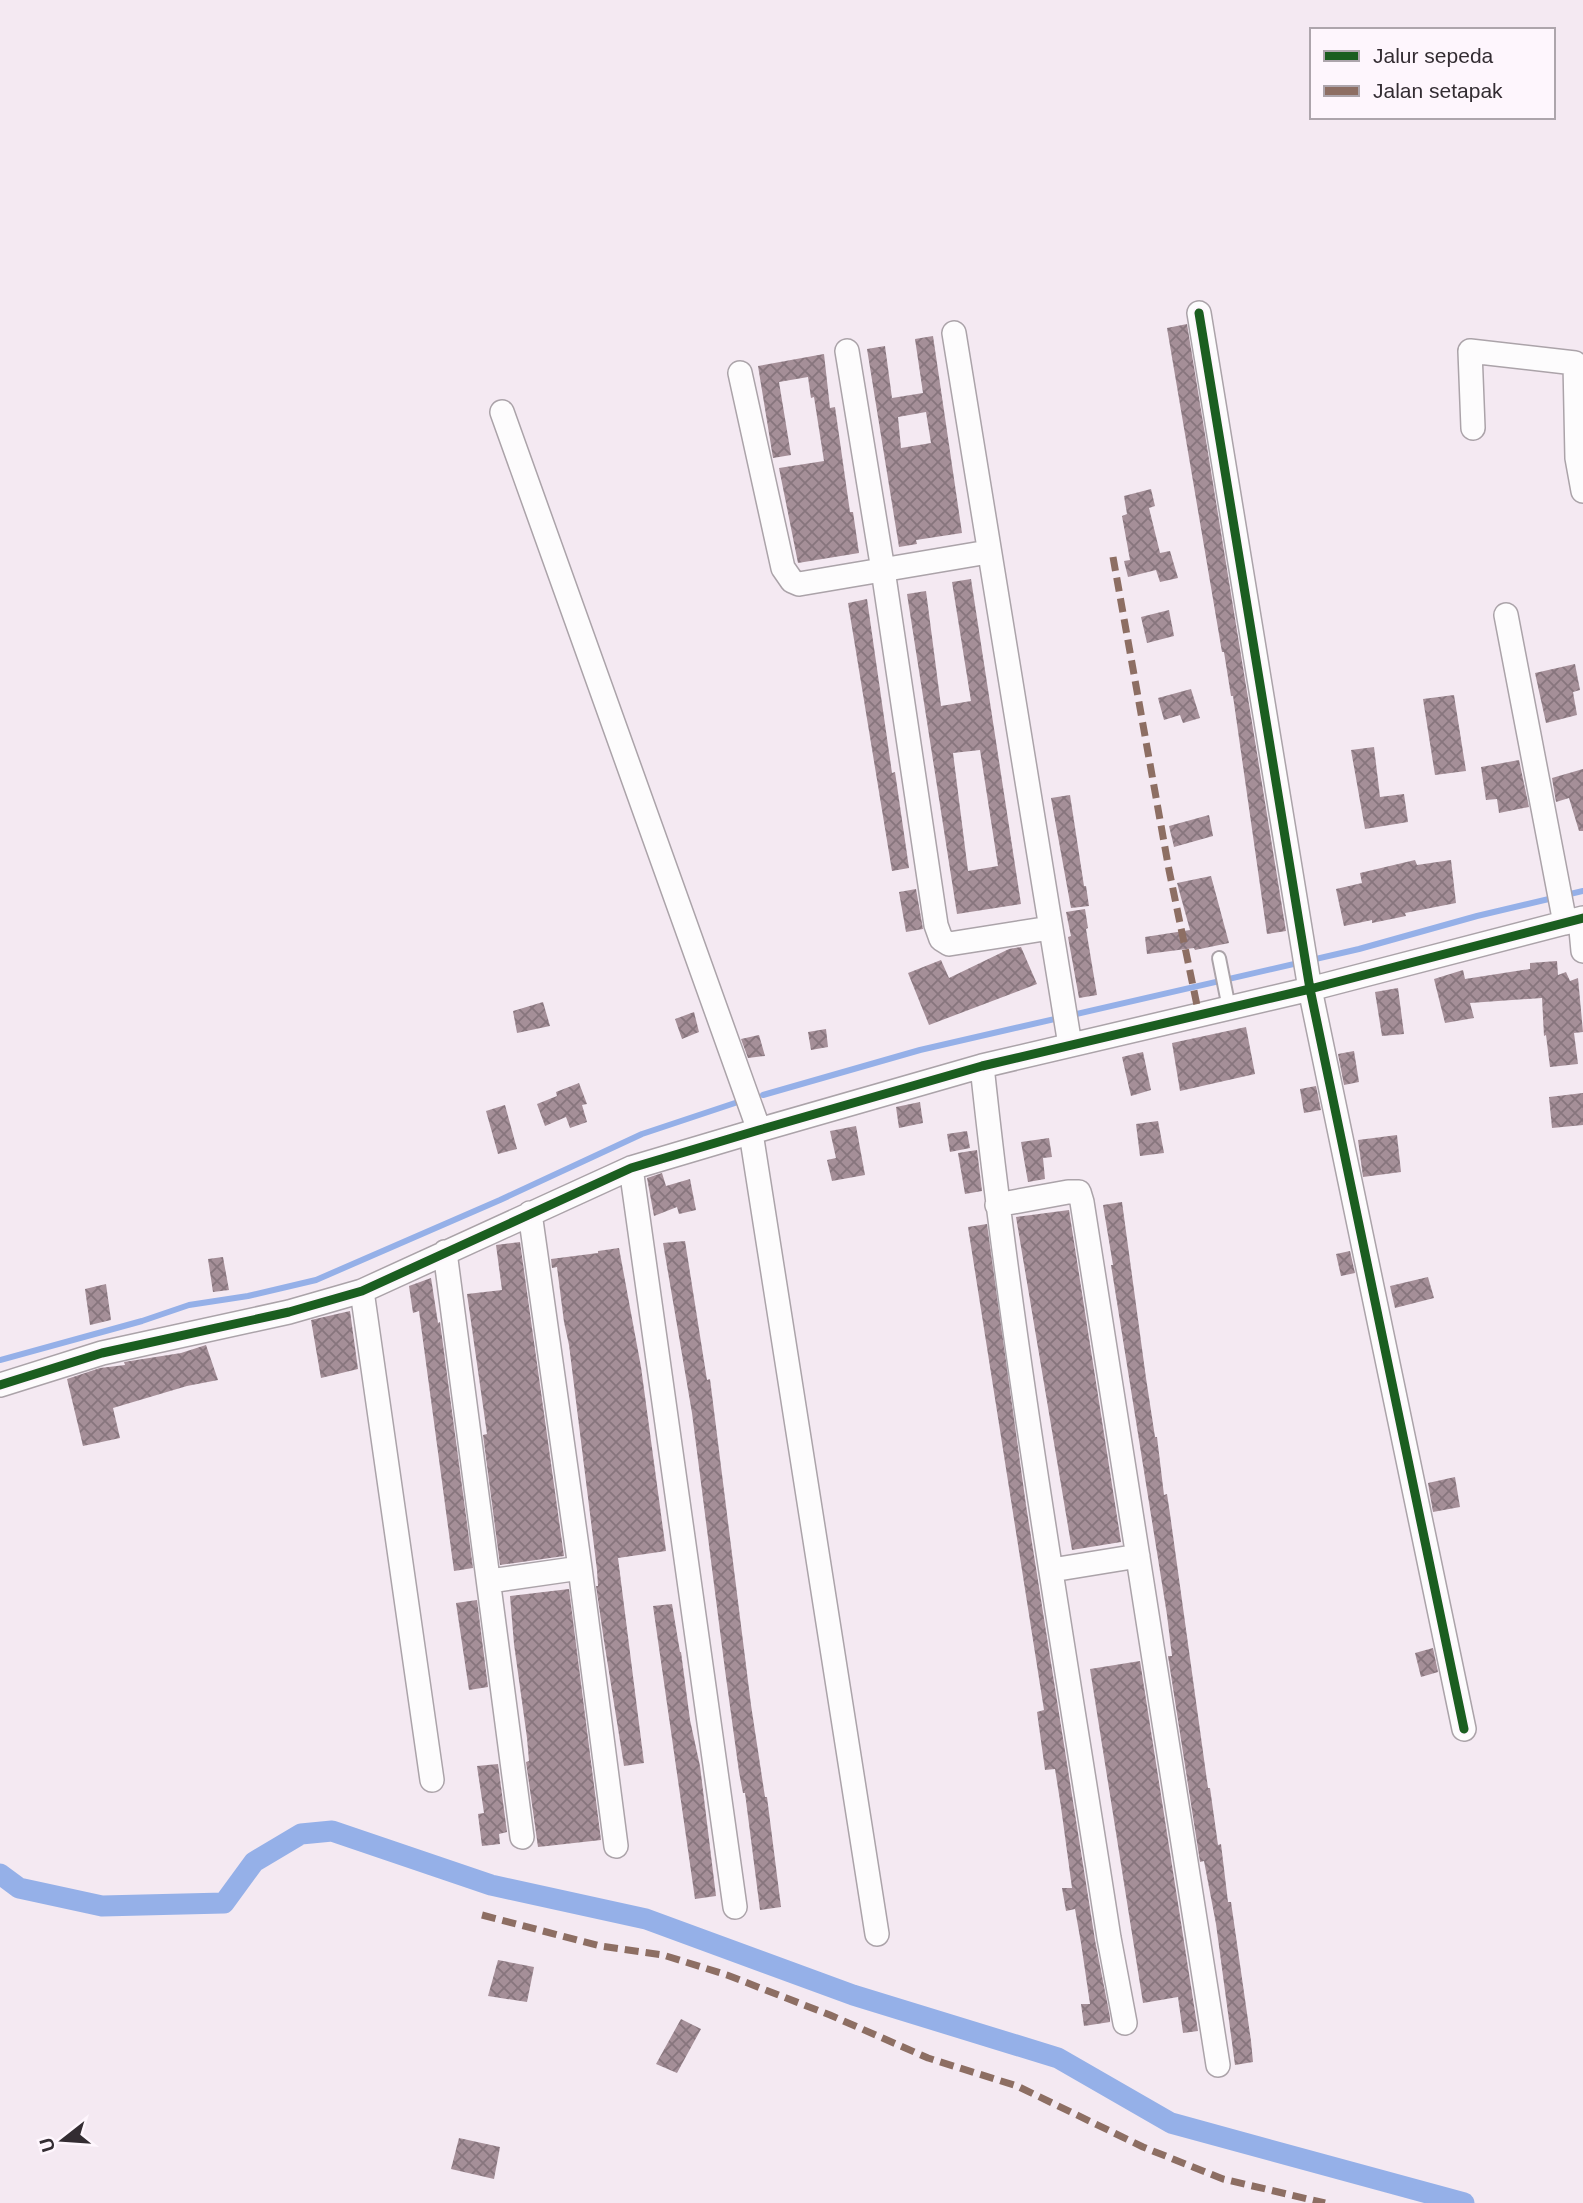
<svg xmlns="http://www.w3.org/2000/svg" width="1583" height="2203" font-family="Helvetica,sans-serif">
<style>
.lines{fill:none;stroke-linecap:round;stroke-linejoin:round}
.stream{stroke:#95b0e8;stroke-width:6}
.canal{stroke:#95b0e8;stroke-width:21}
.building{fill:url(#building-cross-hatch);fill-rule:evenodd}
.service-casing{stroke:#aba3a9;stroke-width:16}
.minor-casing{stroke:#aba3a9;stroke-width:26}
.service{stroke:#fdfcfd;stroke-width:12}
.minor{stroke:#fdfcfd;stroke-width:23}
.quiet{stroke:#8d6e63;stroke-width:7;stroke-dasharray:14 7;stroke-linecap:butt}
.cycleway-casing{stroke:#fef6fd;stroke-width:13}
.cycleway{stroke:#1b5e20;stroke-width:9}
</style>
<defs>
<pattern id="building-cross-hatch" width="8" height="8" patternUnits="userSpaceOnUse" patternTransform="scale(1.75)"><rect width="8" height="8" fill="#a58f98"/><path d="M0 0l8 8M0 8l8-8" fill="none" stroke="#87757d"/></pattern>
</defs>
<rect width="100%" height="100%" fill="#f4e9f2"/>
<g class="lines">
<path class="stream" d="M763 1095 920 1050 1359 949 1477 916 1583 891
M0 1360 142 1321 189 1305 248 1296 316 1280 500 1200 642 1134 735 1103"/>
<path class="canal" d="M0 1874 19 1888 102 1906 224 1903 254 1862 301 1834 332 1831 491 1885 646 1919 853 1995 1058 2058 1171 2123 1464 2203"/>
</g>
<path class="building" d="M1187 324 1286 931 1267 934 1233 696H1231L1224 652H1222L1167 328Z
M933 336 962 533 916 540 917 544 899 547 867 349 885 346 892 398 923 393 915 339ZM926 412 931 443 901 448 898 417Z
M824 354 830 408 835 407 850 512H853L859 553 798 563 779 468 824 461 814 397 811 398 808 377 779 382 791 455 773 458 758 366Z
M1151 489 1155 506 1149 508 1160 553 1170 551 1178 578 1160 582 1156 570 1128 577 1124 561 1130 560 1122 516 1127 514 1124 496Z
M971 579 1021 904 957 914 907 594 926 591 941 706 971 701 952 582ZM980 750 998 866 968 871 953 753Z
M867 599 892 773 895 772 909 868 892 871 848 603Z
M1169 610 1174 636 1147 643 1141 617Z
M1575 664 1580 690 1573 692 1577 715 1546 723 1535 673Z
M1191 689 1200 718 1183 723 1180 715 1164 720 1158 698Z
M1454 695 1466 771 1435 775 1423 699Z
M1374 747 1380 797 1404 794 1408 822 1365 829 1351 750Z
M1519 760 1529 807 1499 813 1497 799 1486 800 1481 767Z
M1583 769V831H1579L1569 798 1556 802 1552 778Z
M1070 795 1084 886H1086L1089 906 1071 908 1051 798Z
M1209 815 1213 836 1174 847 1169 826Z
M1415 860 1417 865 1451 860 1456 903 1405 913 1406 916 1372 923V920L1344 926 1336 889 1362 883 1360 873Z
M1211 876 1229 943 1195 950 1194 948 1147 954 1145 937 1190 930 1177 883Z
M916 889 923 929 906 932 899 892Z
M1085 909 1088 928 1086 929 1097 995 1079 998 1068 937 1071 936 1066 912Z
M1021 947 1037 984 929 1025 908 973 941 960 949 978 1009 949Z
M1557 961 1558 975 1566 972 1570 981 1578 978 1583 1032 1574 1033 1578 1064 1550 1067 1546 1035 1544 1036 1542 998 1470 1003 1474 1018 1445 1023 1434 979 1463 970 1465 979 1530 969V963Z
M1398 988 1404 1034 1382 1036 1375 992Z
M543 1002 550 1026 517 1033 513 1011Z
M694 1012 699 1032 682 1039 675 1019Z
M1246 1027 1255 1074 1180 1091 1172 1043Z
M826 1029 828 1047 811 1050 808 1032Z
M759 1035 765 1056 748 1058 741 1039Z
M1354 1051 1359 1082 1344 1085 1338 1054Z
M1143 1052 1151 1090 1131 1096 1122 1057Z
M579 1083 587 1104 582 1105 587 1122 570 1128 566 1117 545 1126 537 1104 557 1096 556 1092Z
M1316 1086 1321 1110 1304 1113 1300 1089Z
M1583 1093V1125L1552 1128 1549 1097Z
M920 1102 923 1123 899 1128 896 1107Z
M505 1105 517 1149 498 1154 486 1111Z
M1158 1121 1164 1153 1140 1156 1136 1124Z
M856 1126 865 1175 832 1181 827 1160 836 1158 830 1131Z
M967 1131 970 1148 950 1152 947 1134Z
M1397 1135 1401 1172 1363 1177 1358 1140Z
M1049 1138 1052 1157 1043 1158 1045 1179 1028 1182 1021 1142Z
M977 1150 982 1191 965 1194 958 1153Z
M662 1173 666 1186 690 1179 696 1210 679 1214 677 1207 654 1216 647 1178Z
M1122 1202 1146 1378 1155 1437H1157L1164 1495 1167 1494 1170 1514 1208 1788H1210L1218 1845 1221 1844 1228 1902H1231L1251 2041 1253 2062 1235 2065 1216 1924 1204 1861 1200 1862 1168 1656H1172L1167 1615 1111 1265H1113L1103 1205Z
M1069 1210 1121 1542 1072 1550 1016 1217Z
M987 1224 1026 1505 1095 1940 1110 2017V2022L1084 2026 1081 2004H1090L1081 1943 1075 1909 1066 1911 1062 1888H1072L1061 1807 1055 1769 1045 1770 1037 1712 1044 1710 968 1227Z
M685 1241 707 1380 710 1379 751 1705 765 1797H767L781 1907 760 1910 745 1793H743L739 1772 725 1670 692 1413 663 1243Z
M520 1242 564 1556 500 1565 483 1435 487 1434 467 1294 502 1290 496 1245Z
M619 1248 641 1367 666 1551 618 1558 644 1763 624 1766 604 1641 596 1586H598L597 1570 569 1345 564 1322 557 1267 552 1268 551 1259 598 1253V1251Z
M1350 1251 1355 1273 1341 1276 1336 1254Z
M223 1257 229 1290 213 1292 208 1259Z
M1428 1277 1434 1298 1395 1308 1390 1286Z
M431 1278 438 1323 440 1322 473 1568 454 1571 419 1311 413 1313 409 1286Z
M106 1284 111 1320 90 1325 85 1289Z
M350 1311 358 1369 321 1378 311 1320Z
M206 1345 218 1380 187 1386 113 1408 120 1438 83 1446 67 1379 100 1368 125 1365 124 1362 181 1353Z
M1455 1477 1460 1507 1433 1512 1428 1483Z
M569 1589 601 1840 538 1847 526 1762 529 1761 527 1738 514 1644 510 1596Z
M477 1600 488 1687 469 1690 456 1603Z
M672 1604 680 1652H681L690 1720 700 1766 716 1896 695 1899 653 1606Z
M1433 1648 1438 1672 1421 1677 1415 1653Z
M1140 1661 1198 2031 1183 2033 1178 1997 1143 2003 1090 1669Z
M498 1764 507 1832 499 1834 500 1844 482 1846 478 1814 484 1813 477 1766Z
M498 1960 534 1967 527 2002 488 1996Z
M681 2019 701 2029 677 2073 656 2064Z
M459 2138 500 2147 494 2179 451 2169Z"/>
<g class="lines">
<g class="service-casing">
<path id="service" d="M1219 958 1229 1008"/>
</g>
<g class="minor-casing">
<path id="minor" d="M1199 313 1310 989 1464 1729
M954 333 1070 1045
M847 351 883 570 936 925 941 939 949 944 1050 928
M740 373 783 568 792 581 799 584 988 552
M502 412 759 1130
M1473 428 1470 351 1575 363 1577 458 1583 491
M1506 615 1565 923
M1580 919 1583 951
M982 1066C1013 1358 1064 1648 1109 1938L1125 2023
M751 1133 877 1934
M631 1168 735 1907
M997 1205 1068 1192H1079L1082 1202 1218 2065
M530 1213 580 1568
M445 1252 522 1837
M362 1291 432 1780
M0 1385 102 1353 289 1312 362 1291 631 1168 759 1130 982 1066 1310 989 1583 918
M1052 1570 1138 1556
M490 1581 580 1568 616 1846"/>
</g>
<use href="#service" class="service"/>
<use href="#minor" class="minor"/>
<path class="quiet" d="M1113 557 1169 870 1199 1015
M482 1915 600 1946 663 1955 727 1975 830 2015 928 2058 1017 2086 1143 2147 1223 2179 1325 2203"/>
<g class="cycleway-casing">
<path id="cycleway" d="M1199 313 1310 989 1464 1729
M0 1385 102 1353 289 1312 362 1291 631 1168 759 1130 982 1066 1310 989 1583 918"/>
</g>
<use href="#cycleway" class="cycleway"/>
</g>
<rect x="1310" y="28" width="245" height="91" fill="#fef6fd" stroke="#ada5ac" stroke-width="2"/>
<rect x="1324" y="51" width="35" height="10" fill="#1b5e20" stroke="#ada5ac" stroke-width="2"/>
<text x="1373" y="63" font-size="21" fill="#332c32">Jalur sepeda</text>
<rect x="1324" y="86" width="35" height="10" fill="#8d6e63" stroke="#ada5ac" stroke-width="2"/>
<text x="1373" y="98" font-size="21" fill="#332c32">Jalan setapak</text>
<g transform="translate(63 2140) rotate(253)" stroke="#fef6fd" stroke-width="5" paint-order="stroke">
<path d="M0-5L12 26L0 18L-12 26Z" fill="#332c32"/>
<text y="-10" font-size="19" font-weight="bold" text-anchor="middle" fill="#332c32">U</text>
</g>
</svg>
